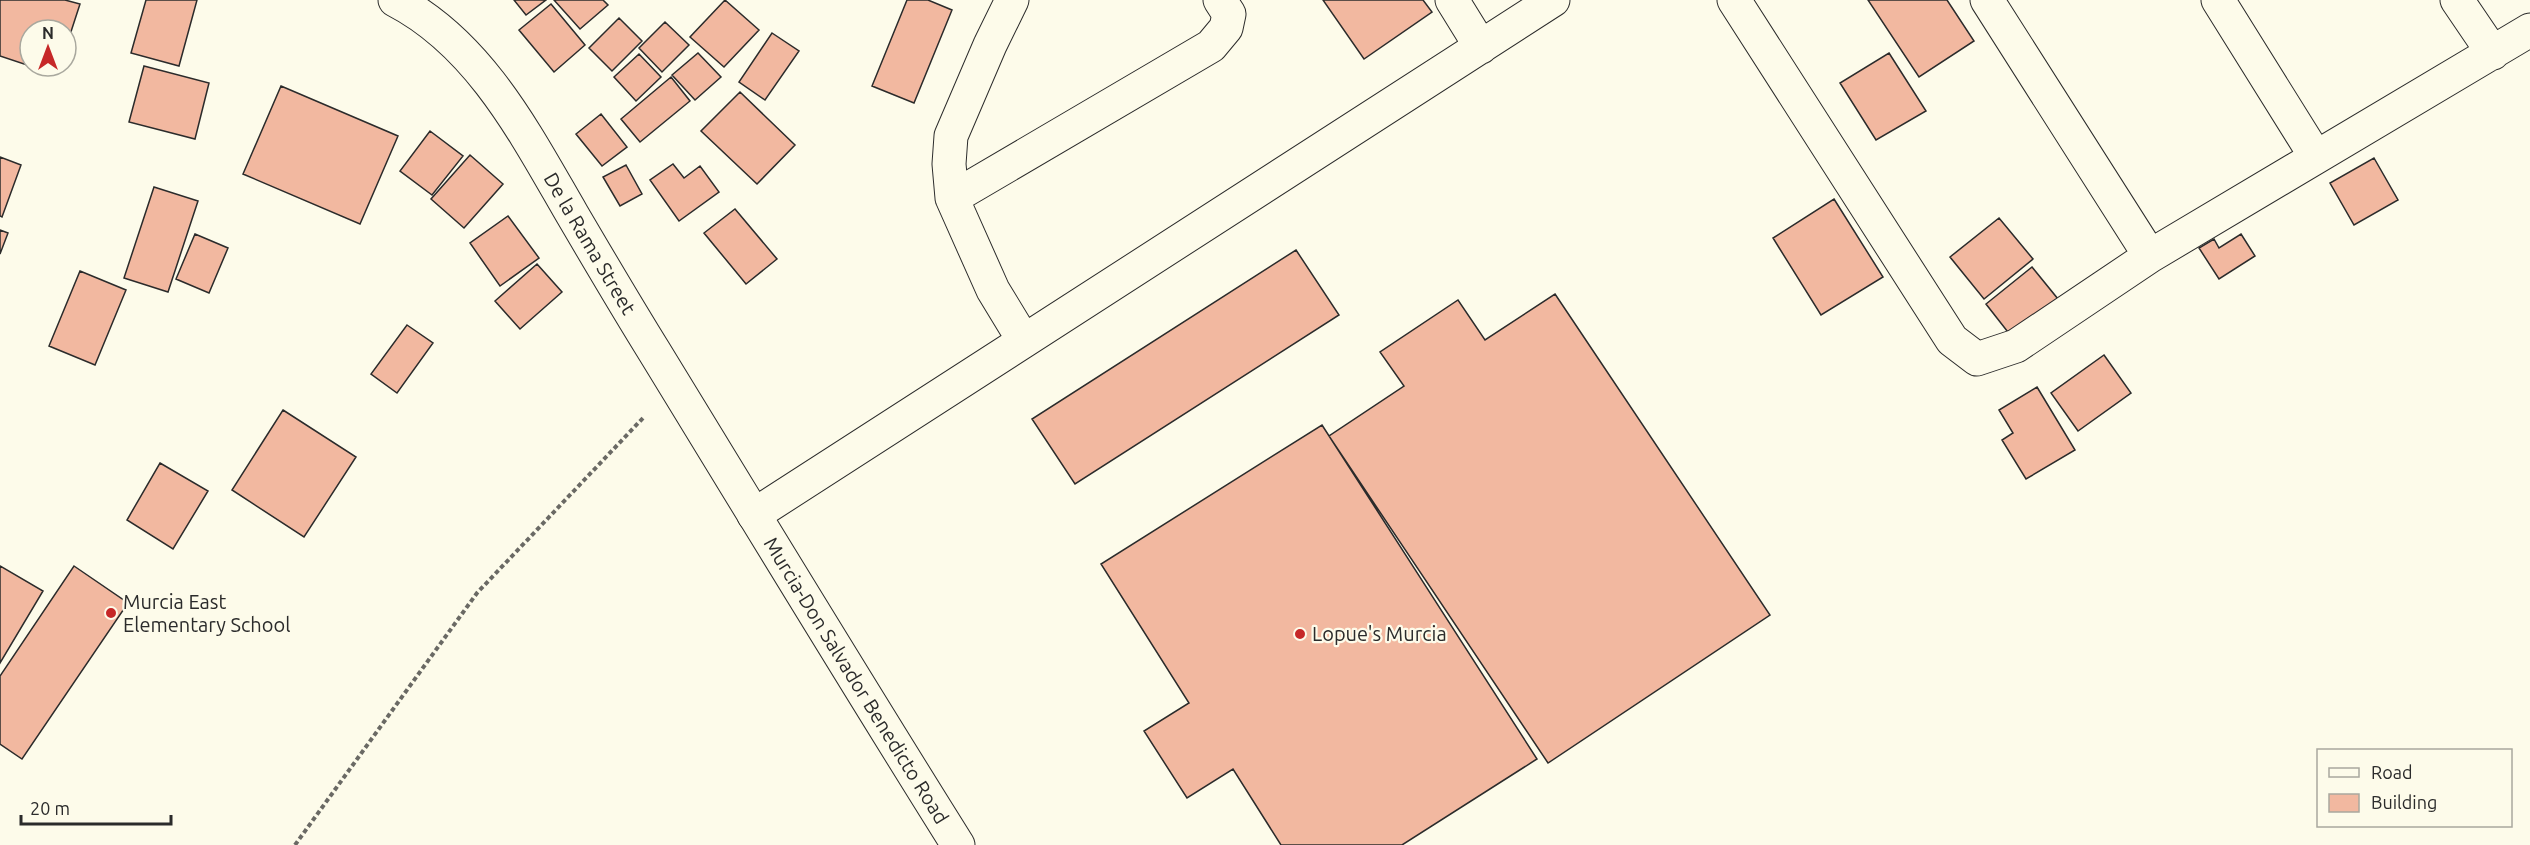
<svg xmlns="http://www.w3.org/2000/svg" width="2530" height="845" font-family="Ubuntu,sans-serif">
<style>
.building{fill:#f2b8a0;stroke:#2b2b2b;stroke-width:1.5}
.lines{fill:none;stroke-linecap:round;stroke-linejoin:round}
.minor-casing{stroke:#2b2b2b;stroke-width:35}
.highway-casing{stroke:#2b2b2b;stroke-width:35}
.path{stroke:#6a6964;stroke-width:4;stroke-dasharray:4.5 3;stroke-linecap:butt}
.minor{stroke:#fdfbea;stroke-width:33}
.highway{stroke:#fdfbea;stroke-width:33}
.poi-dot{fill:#c62828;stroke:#fdfbea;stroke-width:2}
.labels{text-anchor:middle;stroke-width:4.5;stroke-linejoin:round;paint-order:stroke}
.street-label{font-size:20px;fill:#2b2b2b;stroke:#fdfbea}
.poi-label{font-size:20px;fill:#2b2b2b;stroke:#fdfbea;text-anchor:start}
</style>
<rect width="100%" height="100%" fill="#fdfbea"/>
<path class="building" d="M0 0H65L80 4 66 47V30H30V66L0 56Z
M146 0H197L179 66 131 53Z
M514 0H546L526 15Z
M554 0H603L608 5 580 29Z
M725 0 759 30 724 67 690 37Z
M907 0H928L952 10 914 103 872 86Z
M1323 0H1423L1432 12 1364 59Z
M1868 0H1947L1974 41 1919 77Z
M551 4 585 45 554 72 519 30Z
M619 18 642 41 612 71 589 48Z
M665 22 689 45 662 72 639 48Z
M772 33 799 51 765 100 739 82Z
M698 53 721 77 695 100 672 75Z
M1889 53 1926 111 1876 140 1840 83Z
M639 54 661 77 636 101 614 77Z
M144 66 209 83 195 139 129 122Z
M671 77 690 101 640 142 621 119Z
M281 86 398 136 360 224 243 174Z
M740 92 795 145 757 184 701 131Z
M601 114 627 147 602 166 576 134Z
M430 131 463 156 432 195 400 171Z
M470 155 503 184 464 228 431 199Z
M0 157 21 165 2 217 0 216Z
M2374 158 2398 200 2354 225 2330 183Z
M673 164 684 178 700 166 719 192 679 221 650 180Z
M626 165 642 194 620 206 603 177Z
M154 187 198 201 168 292 124 278Z
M1834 199 1883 277 1821 315 1773 238Z
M735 209 777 259 746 284 704 233Z
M508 216 539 258 500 286 470 243Z
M1999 218 2033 259 1984 299 1950 257Z
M0 230 8 233 0 254Z
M195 234 228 248 209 293 176 279Z
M2241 234 2255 256 2219 279 2199 248 2214 239 2219 248Z
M1296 250 1339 315 1075 484 1032 419Z
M537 264 562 292 520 329 495 301Z
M2032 267 2058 299 2011 336 1986 304Z
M80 271 126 290 95 365 49 346Z
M1555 294 1770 615 1548 763 1329 436 1404 386 1380 352 1458 300 1485 340Z
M407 325 433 343 397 393 371 374Z
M2104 355 2131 393 2078 431 2051 393Z
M2037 387 2075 450 2026 479 2002 440 2013 433 1999 410Z
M283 410 356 457 304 537 232 490Z
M1322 425 1537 759 1402 845H1281L1233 769 1187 798 1144 731 1189 703 1101 564Z
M160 463 208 491 173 549 127 520Z
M0 566 43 591 0 663Z
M74 566 128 603 22 759 0 744V676Z"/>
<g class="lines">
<g class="minor-casing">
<path id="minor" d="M1012 0 990 45 951 136 949 164 952 198 993 290 1024 341
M1452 0 1481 47
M1734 0 1952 340 1977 359 2016 346 2150 256 2530 30
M1987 0 2150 256
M2218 0 2316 157
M2457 0 2493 53
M952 198 1211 46 1226 28 1229 14 1220 0
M754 515 1553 0"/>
</g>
<g class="highway-casing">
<g id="highway">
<path id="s1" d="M395 0C480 44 526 135 572 214 599 260 626 306 654 351 755 516 855 681 958 845"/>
</g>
</g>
<path class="path" d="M295 845 477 593 643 418"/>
<use href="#minor" class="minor"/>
<use href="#highway" class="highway"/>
</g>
<g class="poi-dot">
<circle cx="111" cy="613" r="6"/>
<circle cx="1300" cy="634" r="6"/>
</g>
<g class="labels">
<g class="street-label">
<text dy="7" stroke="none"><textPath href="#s1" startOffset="316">De la Rama Street</textPath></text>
<text dy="7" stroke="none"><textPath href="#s1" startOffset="828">Murcia-Don Salvador Benedicto Road</textPath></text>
</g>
<g class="poi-label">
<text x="123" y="609">Murcia East<tspan x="123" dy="23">Elementary School</tspan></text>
<text x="1312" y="641">Lopue's Murcia</text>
</g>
</g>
<rect x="2317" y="749" width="195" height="78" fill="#fdfbea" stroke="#a9a89e" stroke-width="1.5"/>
<rect x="2329" y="768" width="30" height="9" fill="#fdfbea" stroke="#a9a89e" stroke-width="1.5"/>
<text x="2371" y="779" font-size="18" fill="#2b2b2b">Road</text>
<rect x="2329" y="794" width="30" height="18" fill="#f2b8a0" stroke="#a9a89e" stroke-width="1.5"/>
<text x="2371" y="809" font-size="18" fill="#2b2b2b">Building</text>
<g transform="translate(48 48)"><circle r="28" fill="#fdfbea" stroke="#a9a89e" stroke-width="1.5"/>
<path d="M0-4.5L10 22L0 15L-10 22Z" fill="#c62828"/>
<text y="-9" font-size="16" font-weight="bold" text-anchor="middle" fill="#2b2b2b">N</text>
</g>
<path d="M21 815v9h150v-9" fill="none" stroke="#2b2b2b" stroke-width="3"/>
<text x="30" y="815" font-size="18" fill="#2b2b2b" stroke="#fdfbea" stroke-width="4.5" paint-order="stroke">20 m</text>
</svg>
